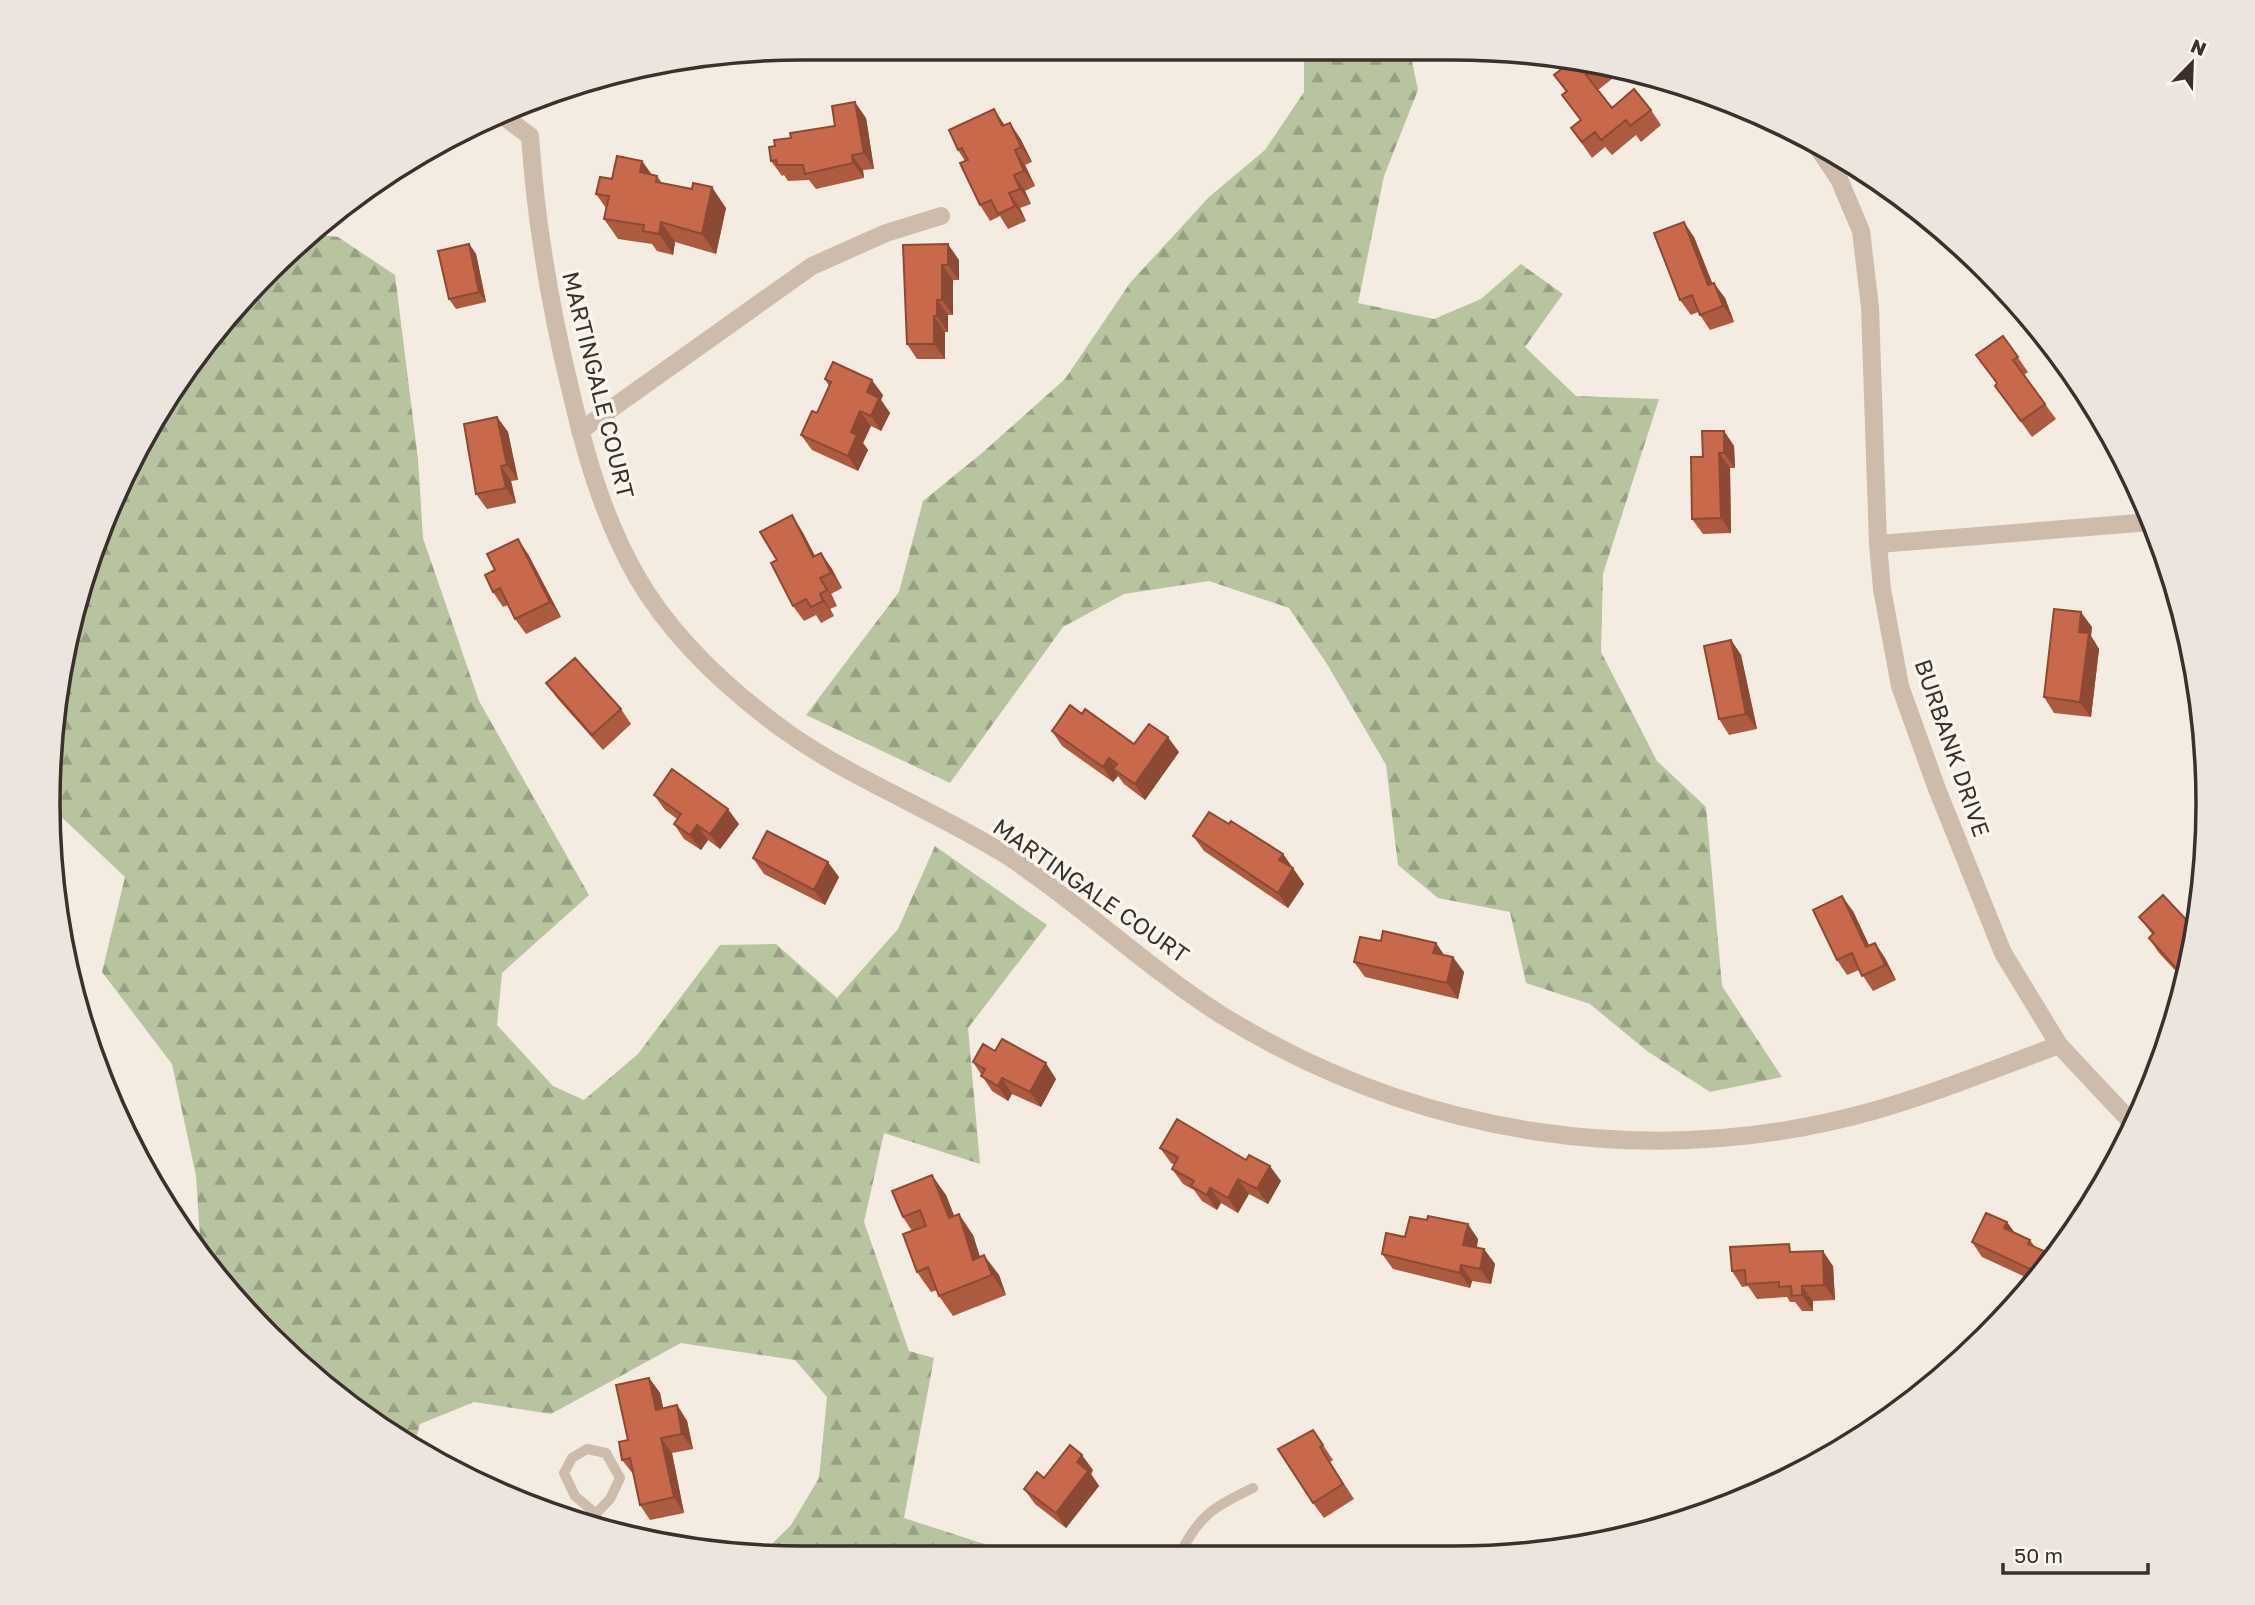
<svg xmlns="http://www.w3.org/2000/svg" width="2255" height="1605" font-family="'Golos Text',sans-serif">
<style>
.forest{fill:url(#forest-firs)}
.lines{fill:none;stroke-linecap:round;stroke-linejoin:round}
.lane{stroke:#cdbbac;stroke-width:10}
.street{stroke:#cdbbac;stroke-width:18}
.wall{fill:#ac5a40}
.shaded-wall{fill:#8c4a34}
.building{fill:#c8694b;stroke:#8c4a34;stroke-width:2}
.labels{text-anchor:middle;stroke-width:7;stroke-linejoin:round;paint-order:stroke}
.street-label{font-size:23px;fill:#3b302b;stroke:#fbf5ee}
.rim{fill:none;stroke:#3b302b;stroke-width:3.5}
</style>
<defs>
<pattern id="forest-firs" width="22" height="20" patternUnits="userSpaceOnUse" patternTransform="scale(1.75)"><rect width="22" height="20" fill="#b8c4a0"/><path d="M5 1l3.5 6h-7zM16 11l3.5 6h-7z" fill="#97a083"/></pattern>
</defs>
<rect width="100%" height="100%" fill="#f4ebe1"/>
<path class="forest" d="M1304 47H1409L1418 90 1384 176 1358 303 1434 319 1481 299 1521 264 1563 294 1525 347 1576 396 1659 399 1603 574 1601 652 1657 761 1706 807 1722 986 1782 1077 1710 1092 1647 1051 1590 1004 1526 983 1510 912 1438 898 1398 865 1386 765 1327 664 1289 608 1209 581 1124 594 1063 627 950 783 806 715 899 592 923 501 982 453 1065 379 1130 283 1209 197 1265 150 1304 92Z
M315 234 338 237 395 275 418 459 423 538 479 701 589 895 502 973 497 1025 553 1086 584 1100 638 1054 720 945 776 944 837 998 898 929 935 846 1047 925 968 1028 980 1164 884 1133 864 1222 909 1351 934 1358 904 1518 1003 1550V1555L760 1556 791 1525 819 1478 827 1397 795 1360 681 1343 551 1414 474 1402 420 1424 414 1446 343 1402 352 1392H332L234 1300 201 1254 196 1176 172 1064 102 972 125 877 54 810 64 694 56 692 73 607 125 469 235 304Z"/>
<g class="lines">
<path class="lane" d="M586 1524 610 1499 620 1478 606 1453 587 1449 572 1458 564 1473 575 1496 594 1512
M1180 1554C1199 1515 1215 1506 1253 1488"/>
<path class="street" d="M499 113 530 136C536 224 550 307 571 392 586 457 604 519 637 577 673 639 731 692 788 733 856 781 936 811 1006 855 1081 904 1147 968 1223 1016 1419 1136 1650 1173 1873 1111 1936 1093 1997 1068 2059 1045
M1812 139 1839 179 1861 231 1870 307 1878 544 1882 589 1900 686 1937 789 2003 953 2059 1045 2134 1125
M580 431 812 266 886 233 941 216
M1878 544 2151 522"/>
</g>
<path class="wall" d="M1600 62 1609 65 1617 75 1598 90 1612 108 1651 110 1661 125 1641 142 1636 135 1612 155 1605 147 1592 158 1571 128 1581 120 1562 95 1566 92 1554 75Z
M866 118 874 169 863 170 864 178 816 189 809 180 788 181 784 175 782 176 771 161 775 146 791 138Z
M1005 125 1020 138 1032 162 1025 165 1035 186 1025 191 1031 204 1020 208 1026 221 1008 229 1000 216 990 221 980 205 965 161 958 150Z
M642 161 652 175 657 176 662 183 726 208 716 254 675 242 673 255 657 251 652 244 618 239 604 219 606 208 596 194 612 179Z
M1694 237 1712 283 1725 298 1734 322 1710 330 1698 312 1691 315 1680 300Z
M469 244 476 254 486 302 456 309 449 299Z
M903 245 959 260V280H953V315H948V332H945V359H917L907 344Z
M2003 336 2028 372 2024 375 2056 419 2032 437 1995 386 1997 384Z
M825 379 883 395 881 400 890 413 881 431 871 426 863 443 868 450 858 471 812 450 801 435 817 413 829 386Z
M497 417 508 432 518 480 511 481 516 503 487 509 476 494Z
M1724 431 1734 446 1735 468H1730L1731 533 1703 534 1692 519 1703 457Z
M802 531 815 556 821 553 832 569 842 588 831 594 837 606 830 609 834 616 821 623 816 615 804 621 793 606 777 560Z
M528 554 561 617 526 634 515 619 508 605 503 607 493 592Z
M2092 627 2091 636 2099 649 2091 717 2054 713 2044 697Z
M1731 640 1741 655 1757 729 1729 735 1719 719Z
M546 683 621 709 631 724 603 750 557 698Z
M1082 714 1134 744 1179 752 1145 800 1124 784 1118 776 1113 782 1062 746 1052 731Z
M654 795 739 824 720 849 708 840 701 850 684 839 674 824 677 819 665 810Z
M1229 824 1283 854 1304 884 1288 908 1204 851 1193 836Z
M753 858 839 877 825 905 764 874Z
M1853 911 1869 946 1875 943 1885 958 1896 980 1873 991 1859 970 1847 975 1837 960Z
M2139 917 2194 928 2185 981 2159 953 2149 938 2152 934Z
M1381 941 1436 943 1444 955 1464 972 1458 999 1365 977 1354 962Z
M995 1051 1056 1079 1041 1107 1012 1094 1008 1101 992 1091 973 1062Z
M1160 1148 1281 1181 1268 1204 1249 1194 1238 1213 1221 1203 1217 1210 1202 1201 1194 1190 1183 1184 1172 1169 1175 1165 1171 1163Z
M946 1195 954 1216 973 1235 980 1257 999 1275 1006 1295 953 1316 939 1296 937 1290 931 1292 917 1272 912 1231 903 1217Z
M2007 1222 2014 1232 2030 1240 2035 1247 2051 1263 2034 1281 1982 1257 1972 1242Z
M1478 1239 1477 1248 1484 1249 1495 1264 1491 1284 1472 1281 1470 1288 1393 1269 1382 1254Z
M1795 1252 1833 1266 1835 1300 1813 1301V1311H1802L1795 1302H1790L1787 1297 1757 1299 1748 1286 1742 1287 1732 1271Z
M649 1378 660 1393 663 1408 677 1405 687 1421 693 1449 672 1453 684 1513 650 1520 640 1505 634 1475 622 1460 628 1440Z
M1313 1430 1333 1460 1330 1462 1354 1499 1324 1518 1313 1503Z
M1093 1470 1091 1474 1099 1486 1066 1528 1035 1504 1024 1489 1044 1478Z"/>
<path class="shaded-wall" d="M855 102 866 118 874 169 864 153Z
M994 109 1004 124 1013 142 1002 126Z
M1010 123 1020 138 1032 162 1021 147Z
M1015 150 1025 165 1035 186 1024 171Z
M852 155 863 170 864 178 853 163Z
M642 161 656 181 640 172Z
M1014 175 1025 191 1031 204 1020 189Z
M712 187 726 208 716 254 702 234Z
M1009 193 1020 208 1026 221 1015 206Z
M661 222 675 242 673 255 659 234Z
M1684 222 1694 237 1719 300 1708 285Z
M469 244 476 254 486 302 479 292Z
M948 244 959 260V280L948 265Z
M942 265 953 280V315L942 300Z
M1714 283 1725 298 1734 322 1723 306Z
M937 300 948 315V332L937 316Z
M934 316 945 332V359L934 344Z
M872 380 883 395 881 400 890 413 881 431 871 416 867 392Z
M860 411 871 426 863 443 868 450 858 471 848 456 851 432Z
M497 417 508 432 518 480 507 465Z
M1724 431 1734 446 1735 468 1724 453Z
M1719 453 1730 468 1731 533 1721 518Z
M501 466 511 481 516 503 506 488Z
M792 515 802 531 824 573 813 557Z
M518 539 528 554 561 617 550 602Z
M821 553 832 569 842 588 831 573Z
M820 578 831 594 837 606 827 590Z
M820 594 830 609 834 616 823 601Z
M2081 612 2092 627 2091 636 2099 649 2091 717 2080 702 2079 632Z
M1731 640 1741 655 1757 729 1746 714Z
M1168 737 1179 752 1145 800 1135 784Z
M1109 758 1119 773 1113 769 1118 776 1113 782 1103 767Z
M728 809 739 824 720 849 710 834Z
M697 825 708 840 701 850 690 835Z
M1283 854 1304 884 1288 908 1278 893 1279 860Z
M828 862 839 877 825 905 814 890Z
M1842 896 1853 911 1877 962 1866 947Z
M1436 943 1446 958 1433 953Z
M1875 943 1885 958 1896 980 1885 965Z
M1453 957 1464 972 1458 999 1447 983Z
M1046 1063 1056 1079 1041 1107 1030 1092Z
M1002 1078 1012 1094 1008 1101 998 1086Z
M1270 1166 1281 1181 1268 1204 1257 1189Z
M932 1175 946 1195 963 1238 949 1218Z
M1238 1179 1249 1194 1238 1213 1228 1198Z
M1210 1188 1221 1203 1217 1210 1207 1195Z
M959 1214 973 1235 987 1280 973 1260Z
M2007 1222 2018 1238 2004 1228Z
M1468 1224 1478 1239 1474 1260 1463 1245Z
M1484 1249 1495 1264 1491 1284 1480 1269Z
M1823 1251 1833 1266 1835 1300 1824 1285Z
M984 1255 999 1275 1006 1295 992 1275Z
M1461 1265 1472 1281 1470 1288 1460 1273Z
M1802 1286 1813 1301V1311L1802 1295Z
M649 1378 660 1393 667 1425 656 1410Z
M677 1405 687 1421 693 1449 682 1434Z
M661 1438 672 1453 684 1513 674 1497Z
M1082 1455 1093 1470 1091 1474 1099 1486 1066 1528 1056 1513 1077 1462Z"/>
<path class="building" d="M1574 59 1602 63 1586 75 1612 108 1634 89 1651 110 1630 126 1626 120 1601 140 1595 132 1582 142 1571 128 1581 120 1562 95 1567 91 1554 75Z
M855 102 864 153 852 155 853 163 805 174 803 165H777L776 160 771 161 769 147 775 146 774 140 791 138 790 133 835 126 832 106Z
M994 109 1002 126 1010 123 1021 147 1015 150 1024 171 1014 175 1020 189 1009 193 1015 206 998 214 991 200 980 205 960 163 968 160 962 148 958 150 949 130Z
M617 156 642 161 640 172 657 176 656 182 692 189 693 183 712 187 702 234 661 222 659 234 643 231 644 225 604 219 609 196 596 194 600 177 612 179Z
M1684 222 1708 285 1714 283 1723 306 1700 315 1692 295 1680 300 1654 233Z
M469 244 479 292 449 299 438 251Z
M948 244V265H942V300H937V316H934V344H907L903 245Z
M2003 336 2018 357 2013 360 2045 404 2021 421 1995 386 1997 383 1976 355Z
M833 362 872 380 867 392 879 398 871 416 860 411 851 432 857 435 848 456 801 435 812 411 817 413 831 382 825 379Z
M497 417 507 465 501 466 506 488 476 494 464 424Z
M1702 431H1724V453H1719L1721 518 1692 519 1691 457H1703Z
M792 515 813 557 821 553 831 573 820 578 827 590 820 594 823 601 811 607 806 599 793 606 771 563 777 560 760 532Z
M518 539 550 602 515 619 500 588 493 592 485 575 495 570 487 554Z
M2054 609 2081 612 2079 632 2089 633 2080 702 2044 697Z
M1731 640 1746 714 1719 719 1704 646Z
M575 658 621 709 592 735 546 683Z
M1070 705 1082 714 1085 709 1134 744 1149 724 1168 737 1135 784 1113 769 1117 764 1109 758 1103 767 1052 731Z
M672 769 728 809 710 834 697 825 690 835 674 824 681 814 654 795Z
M1209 812 1229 824 1231 821 1283 854 1279 860 1293 868 1278 893 1193 836Z
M767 831 828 862 814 890 753 858Z
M2163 895 2194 928 2185 978 2149 938 2154 933 2139 917Z
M1842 896 1866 947 1875 943 1885 965 1862 976 1852 953 1837 960 1813 910Z
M1383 931 1436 943 1433 953 1453 957 1447 983 1354 962 1360 937 1381 941Z
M1002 1039 1046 1063 1030 1092 1002 1078 998 1086 981 1076 985 1069 973 1062 983 1044 995 1051Z
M1177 1119 1246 1160 1249 1155 1270 1166 1257 1189 1238 1179 1228 1198 1210 1188 1207 1195 1191 1186 1194 1181 1172 1169 1178 1157 1160 1148Z
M932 1175 949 1218 959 1214 973 1260 984 1255 992 1275 939 1296 928 1267 917 1272 903 1234 926 1226 920 1210 903 1217 892 1191Z
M1986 1213 2007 1222 2004 1228 2030 1240 2028 1244 2055 1256 2051 1263 2041 1274 1972 1242Z
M1428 1216 1468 1224 1463 1245 1484 1249 1480 1269 1461 1265 1460 1273 1382 1254 1386 1233 1405 1237 1410 1217 1427 1220Z
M1789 1244 1790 1252 1823 1251 1824 1285 1802 1286V1295L1792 1296 1791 1286 1779 1287V1282L1746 1284 1745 1270 1732 1271 1730 1247Z
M649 1378 656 1410 677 1405 682 1434 661 1438 674 1497 640 1505 630 1458 622 1460 619 1442 628 1440 616 1385Z
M1313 1430 1323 1445 1320 1447 1343 1484 1313 1503 1278 1449Z
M1070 1445 1082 1455 1077 1462 1088 1471 1056 1513 1024 1489 1037 1472 1044 1478Z"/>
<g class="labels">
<g class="street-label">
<text transform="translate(598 385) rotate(76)" y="8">MARTINGALE COURT</text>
<text transform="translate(1952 748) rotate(71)" y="8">BURBANK DRIVE</text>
<text transform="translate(1091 891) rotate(35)" y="8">MARTINGALE COURT</text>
</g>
</g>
<path d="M0 0H2255V1605H0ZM803 60H1453A743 743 0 0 1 2196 803V803A743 743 0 0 1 1453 1546H803A743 743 0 0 1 60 803V803A743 743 0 0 1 803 60Z" fill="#ece5de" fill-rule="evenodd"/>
<path class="rim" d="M803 60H1453A743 743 0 0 1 2196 803V803A743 743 0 0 1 1453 1546H803A743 743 0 0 1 60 803V803A743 743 0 0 1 803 60Z"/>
<g transform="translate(2192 63) rotate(23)" stroke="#fbf5ee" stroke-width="5" paint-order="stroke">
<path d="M0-5L12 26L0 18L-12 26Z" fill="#3b302b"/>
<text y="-10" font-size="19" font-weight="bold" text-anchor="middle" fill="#3b302b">N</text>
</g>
<path d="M2003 1563v10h145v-10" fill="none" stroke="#3b302b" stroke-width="3.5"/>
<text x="2014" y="1563" font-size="21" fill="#3b302b" stroke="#fbf5ee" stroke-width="5" paint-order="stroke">50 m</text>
</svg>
